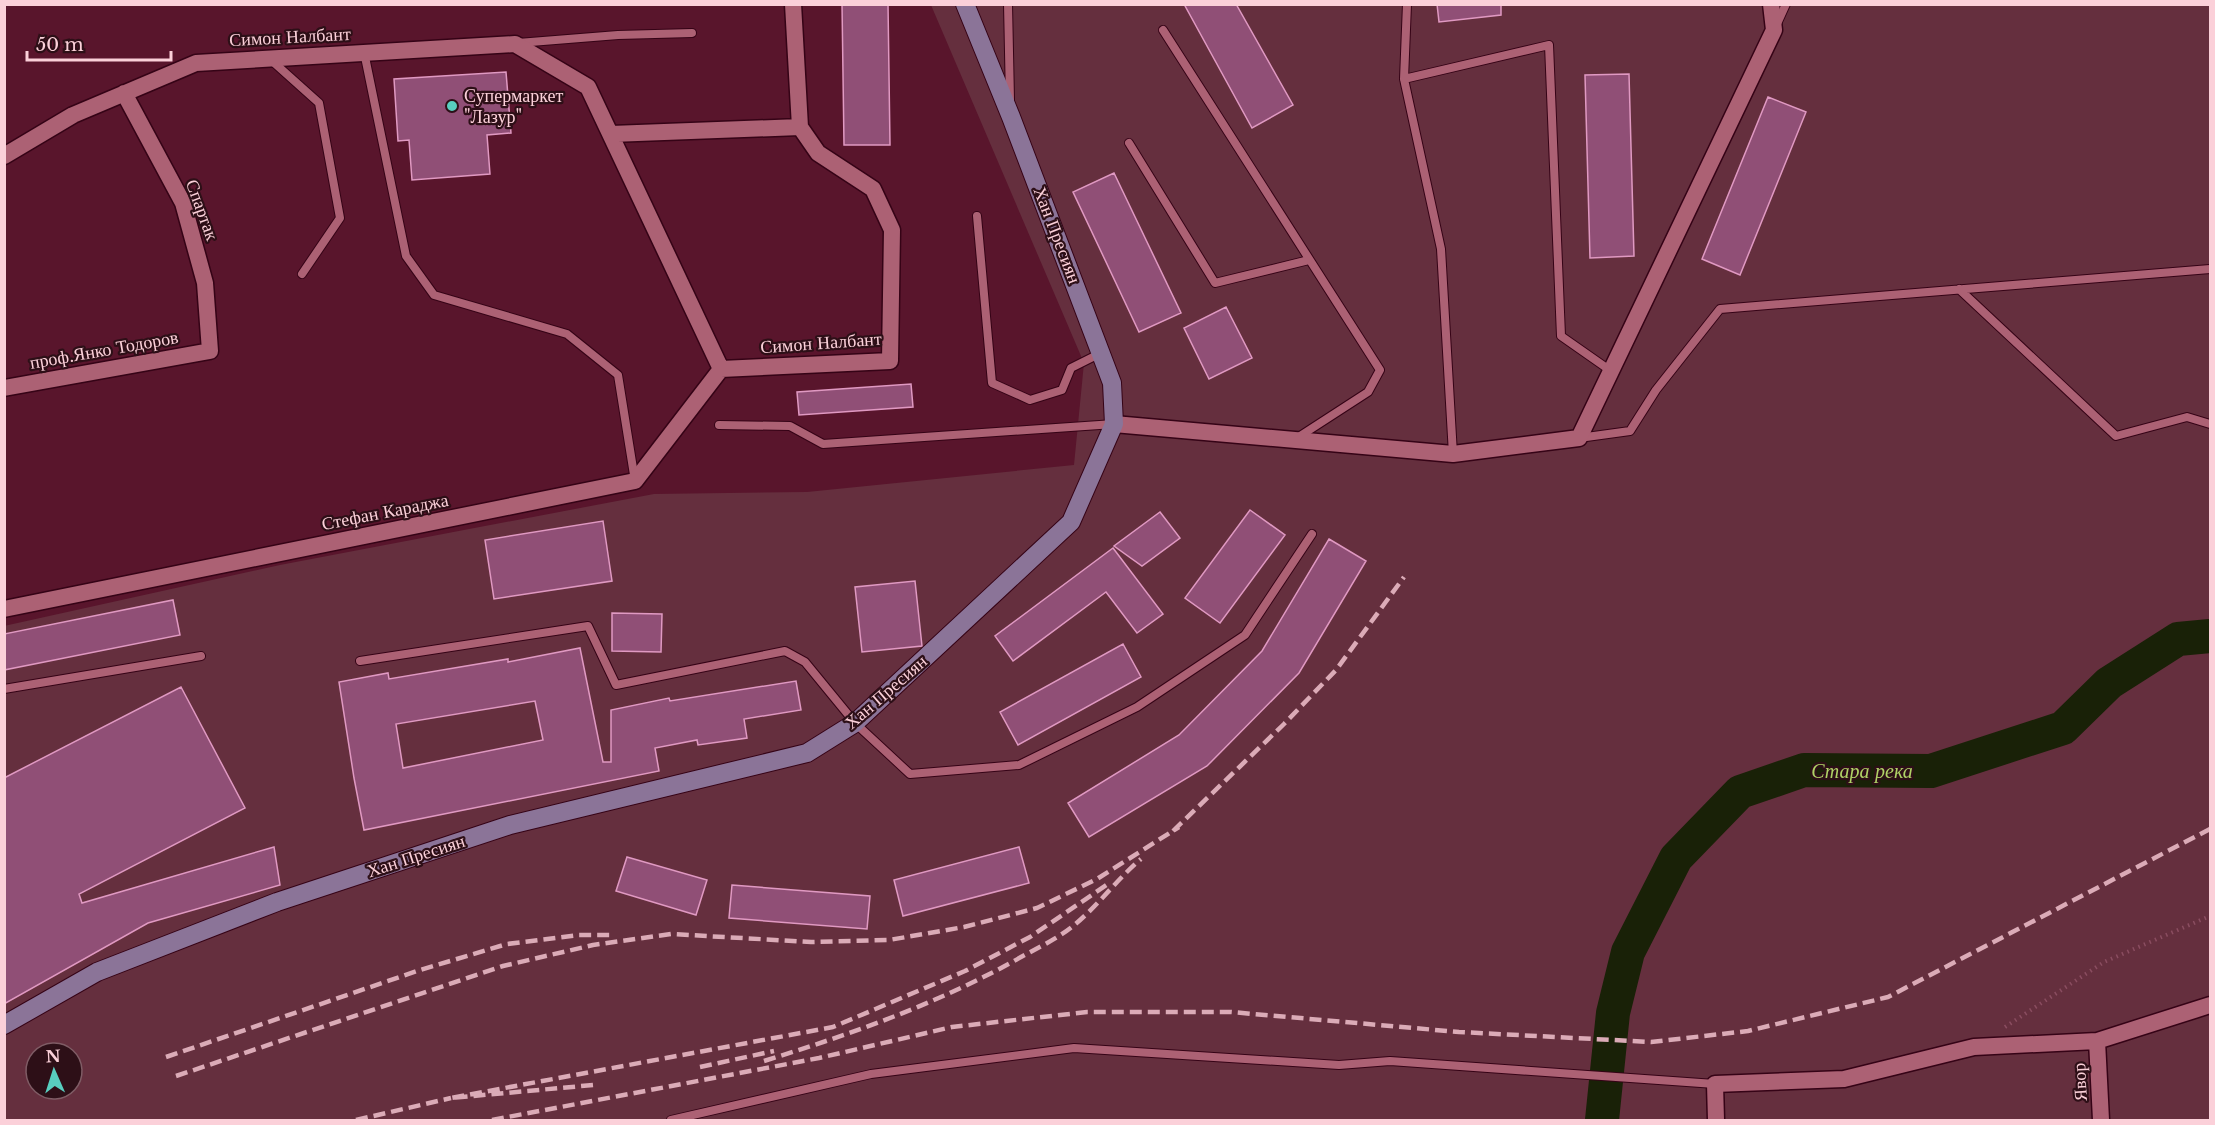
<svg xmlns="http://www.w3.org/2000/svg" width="2215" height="1125" font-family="'Libre Baskerville',serif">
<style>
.green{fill:#652f3e;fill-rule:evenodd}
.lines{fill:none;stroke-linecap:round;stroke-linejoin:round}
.river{stroke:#192107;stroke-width:34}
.building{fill:#904f76;stroke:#e099c2;stroke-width:1.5;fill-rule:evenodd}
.lane-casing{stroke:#350316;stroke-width:10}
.street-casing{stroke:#350316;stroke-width:19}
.secondary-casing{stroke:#350316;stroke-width:20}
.path{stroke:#8a4d60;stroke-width:4;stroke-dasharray:1.5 4.5;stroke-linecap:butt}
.lane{stroke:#ac6174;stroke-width:8}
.street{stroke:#ac6174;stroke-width:16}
.secondary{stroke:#8b7498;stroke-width:18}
.rail{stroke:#dbabb7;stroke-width:4.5;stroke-dasharray:12 6;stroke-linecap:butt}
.poi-dot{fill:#58cebf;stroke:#2d0f17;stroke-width:2}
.labels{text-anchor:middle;stroke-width:4.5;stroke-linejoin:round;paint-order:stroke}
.street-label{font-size:18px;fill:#fbd0d9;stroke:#2d0f17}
.poi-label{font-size:18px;fill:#fbd0d9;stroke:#2d0f17;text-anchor:start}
.water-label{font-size:20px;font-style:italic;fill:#b0d266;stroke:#2d0f17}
</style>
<rect width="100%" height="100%" fill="#59152c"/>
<path class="green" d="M931 5H2210V1120H5L4 626 280 565 654 494 807 492 1074 465 1084 363ZM36 1053H72V1089H36Z"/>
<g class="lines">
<path class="river" d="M1602 1120 1613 1013 1628 952 1676 858 1740 792 1804 770 1931 771 2063 728 2109 683 2178 639 2210 636"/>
</g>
<path class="building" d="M842 4H888L890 145H844Z
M1184 4H1236L1293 105 1252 128Z
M1437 4H1501V15L1439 22Z
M506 72 511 133 487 135 490 174 412 180 409 140 398 141 394 79Z
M1629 74 1634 256 1590 258 1585 75Z
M1768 97 1806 112 1740 275 1702 259Z
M1114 173 1181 313 1139 332 1073 192Z
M1226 307 1252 358 1209 379 1184 328Z
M911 384 913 407 799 415 797 392Z
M1250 510 1285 535 1220 623 1185 598Z
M1160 512 1180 538 1142 566 1114 546Z
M603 521 612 581 494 599 485 540Z
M1329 539 1366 561 1299 673 1207 766 1089 837 1068 803 1179 735 1262 651Z
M1113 548 1163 614 1137 633 1106 592 1013 661 995 636Z
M915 581 922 646 862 652 855 587Z
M173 600 180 635 4 670V634Z
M612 613 662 614 661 652 612 651Z
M1123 644 1141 677 1018 745 1000 712Z
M580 648 603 762H611V710L669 698 670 701 796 681 801 710 744 719 747 738 698 745 697 740 655 748 659 771 364 830 354 778 339 682 388 673 389 679 508 659V662ZM535 701 543 740 403 768 396 724Z
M181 687 245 808 79 894 82 903 274 847 280 885 148 923 4 1004V778Z
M1019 847 1029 883 903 916 894 880Z
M627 857 707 880 696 915 616 891Z
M732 885 870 896 867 929 729 918Z"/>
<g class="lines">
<g class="lane-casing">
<path id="lane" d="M1008 4 1010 100
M1776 26 1786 4
M1163 30 1380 370 1368 392 1297 438
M518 43 618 35 692 33
M364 52 406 256 434 295 567 334 618 375 635 481
M271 60 319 103 340 218 302 274
M1404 79 1407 4
M1129 143 1215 283 1309 260
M977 216 992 383 1030 400 1062 390 1071 368 1101 353
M1959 289 2116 436 2187 417 2210 424
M719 425 790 426 823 444 1114 424
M1579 438 1630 431 1656 390 1720 309 2210 269
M1453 454 1441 249 1404 79 1549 45 1561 336 1611 371
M360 661 588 626 616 685 785 651 805 662 855 723 910 774 1019 765 1137 707 1245 635 1312 534
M4 689 201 656
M671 1120 871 1074 1074 1048 1339 1065 1390 1061 1715 1084"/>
</g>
<g class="street-casing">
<path id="street" d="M611 134 800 127
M4 156 73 115 196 63 515 44 588 87 721 369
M721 369 890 361 892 230 873 189 818 153 800 127 793 4
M4 388 210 351 205 283 183 203 124 93
M1114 424 1453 454 1579 438 1774 30 1771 4
M4 609 635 481 721 369
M2097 1041 2101 1120
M1716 1120 1715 1084 1844 1079 1974 1047 2097 1041 2210 1005"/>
</g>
<g class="secondary-casing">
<path id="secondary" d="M4 1025 97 972 277 902 510 825 807 753 855 723 1071 522 1114 424 1112 383 1011 117 965 4"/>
</g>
<path class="path" d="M2005 1027 2104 962 2210 916"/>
<use href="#lane" class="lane"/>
<use href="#street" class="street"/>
<use href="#secondary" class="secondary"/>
<path class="rail" d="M1173 831 1284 724 1336 670 1404 577
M166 1057 420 970 507 944 579 935H614
M764 1061C851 1034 934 1005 1014 961 1033 950 1056 940 1073 926 1098 906 1117 879 1141 859
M700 1067 774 1051
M176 1076 503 966 593 945 671 934 811 942 889 940 964 927 1037 908 1097 879 1179 827
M593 1085 451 1098 833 1027 965 971 1030 937 1108 884
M356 1120 451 1098
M492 1120 819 1058 952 1027 1087 1012H1231L1459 1032 1651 1042 1748 1031 1888 997 2210 829"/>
</g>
<circle class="poi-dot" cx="452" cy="106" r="6"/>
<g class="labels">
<g class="street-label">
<text transform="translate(290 37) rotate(-3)" y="6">Симон Налбант</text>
<text transform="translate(202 210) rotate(70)" y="6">Спартак</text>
<text transform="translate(1057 235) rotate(69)" y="6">Хан Пресиян</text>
<text transform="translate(821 343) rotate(-4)" y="6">Симон Налбант</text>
<text transform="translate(104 350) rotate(-10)" y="6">проф.Янко Тодоров</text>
<text transform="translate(385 512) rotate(-11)" y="6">Стефан Караджа</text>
<text transform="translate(886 692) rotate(-41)" y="6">Хан Пресиян</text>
<text transform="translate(416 856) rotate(-18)" y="6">Хан Пресиян</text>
<text transform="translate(2080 1082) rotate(-93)" y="6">Явор</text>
</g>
<g class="poi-label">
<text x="464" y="102">Супермаркет<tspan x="464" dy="21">"Лазур"</tspan></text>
</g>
<g class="water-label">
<text x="1862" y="778">Стара река</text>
</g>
</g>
<rect width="2215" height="1125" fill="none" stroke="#fbd0d9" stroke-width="12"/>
<g transform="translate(54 1071) rotate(357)"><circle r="28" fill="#2d0f17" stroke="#7f5c65" stroke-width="1.5"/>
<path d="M0-4.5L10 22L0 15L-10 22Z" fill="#58cebf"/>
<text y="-9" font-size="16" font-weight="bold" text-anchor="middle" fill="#fbd0d9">N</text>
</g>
<path d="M27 51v9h144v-9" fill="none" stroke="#fbd0d9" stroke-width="3"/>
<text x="36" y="51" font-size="18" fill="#fbd0d9" stroke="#2d0f17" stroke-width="4.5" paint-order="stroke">50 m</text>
</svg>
